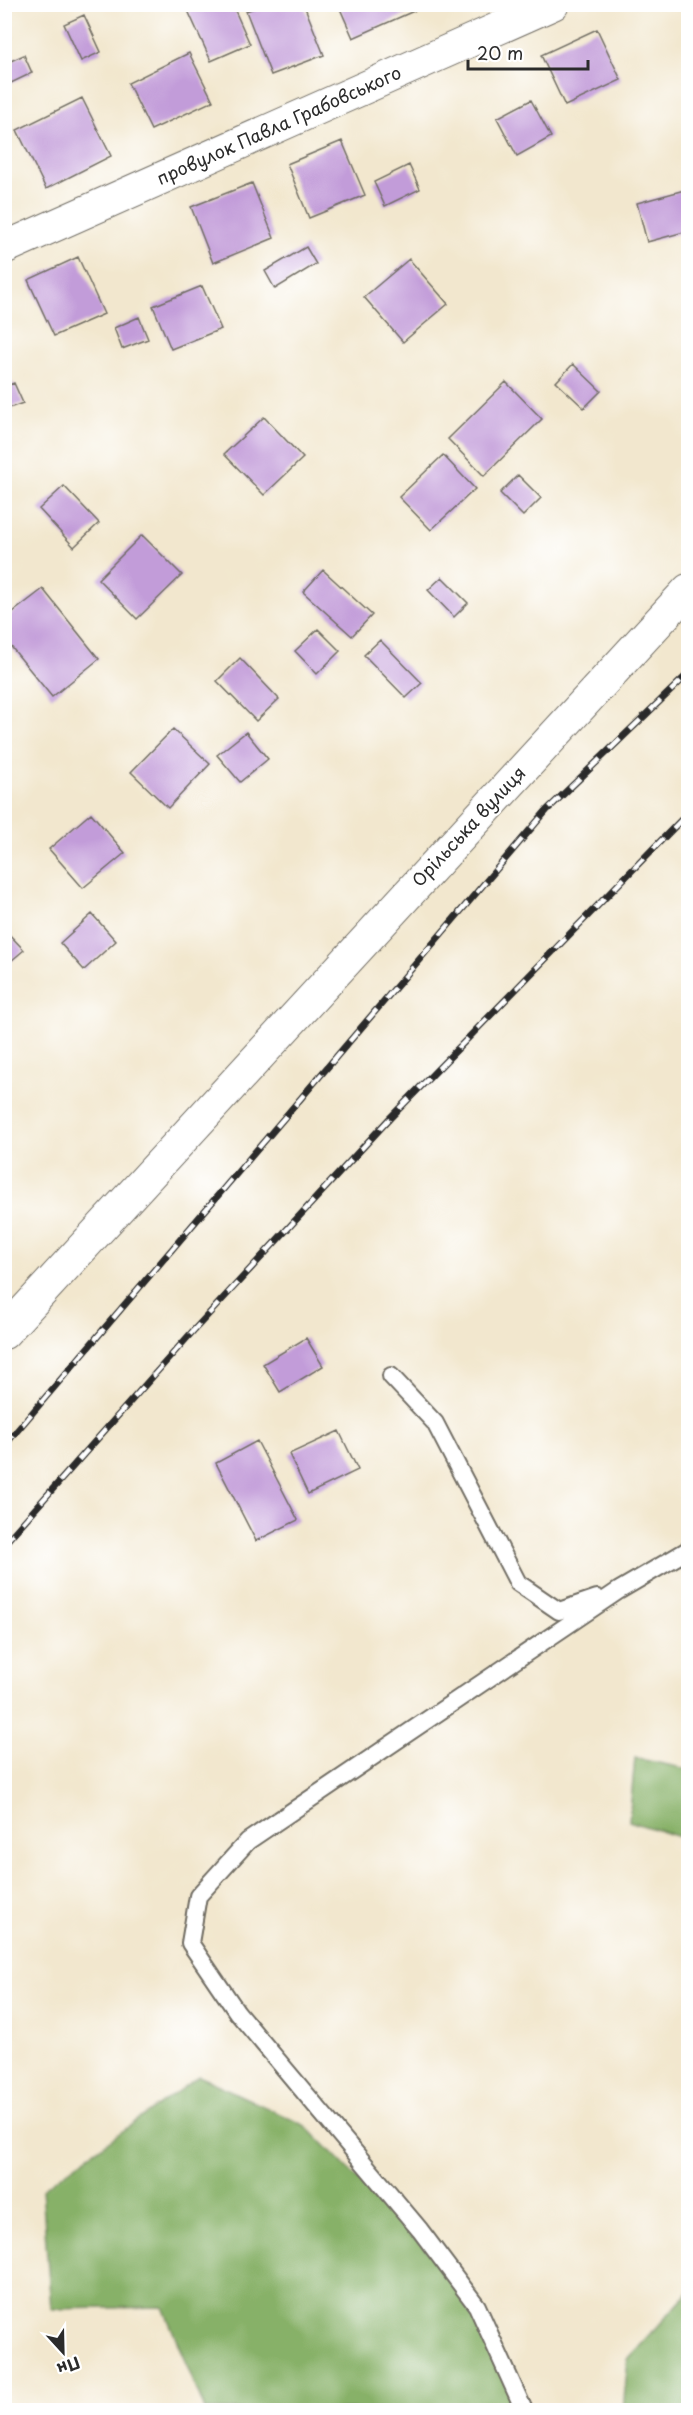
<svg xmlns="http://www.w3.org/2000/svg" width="693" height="2415" font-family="'Playpen Sans',sans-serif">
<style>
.forest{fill:#87b168;stroke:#596e4a;stroke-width:1.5}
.building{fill:#c29cd9}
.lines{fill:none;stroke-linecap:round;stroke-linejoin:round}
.lane-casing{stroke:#716d64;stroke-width:20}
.street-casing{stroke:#716d64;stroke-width:34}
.lane{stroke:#fff;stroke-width:16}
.street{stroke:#fff;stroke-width:32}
.rail-casing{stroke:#2b2b2b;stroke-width:7}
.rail{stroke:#fff;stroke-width:4.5;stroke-dasharray:14;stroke-linecap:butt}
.labels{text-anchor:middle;stroke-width:4.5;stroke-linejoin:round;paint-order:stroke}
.street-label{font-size:18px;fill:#2b2b2b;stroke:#fff}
</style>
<rect width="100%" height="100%" fill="#fff"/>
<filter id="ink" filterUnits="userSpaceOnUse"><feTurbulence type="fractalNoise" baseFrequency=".0167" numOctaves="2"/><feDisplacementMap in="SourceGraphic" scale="12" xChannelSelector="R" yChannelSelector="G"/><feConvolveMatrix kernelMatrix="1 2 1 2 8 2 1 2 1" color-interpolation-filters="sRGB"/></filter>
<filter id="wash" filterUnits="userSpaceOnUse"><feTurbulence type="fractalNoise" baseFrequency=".008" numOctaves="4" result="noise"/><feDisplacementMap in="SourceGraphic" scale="24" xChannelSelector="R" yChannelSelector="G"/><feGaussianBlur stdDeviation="1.35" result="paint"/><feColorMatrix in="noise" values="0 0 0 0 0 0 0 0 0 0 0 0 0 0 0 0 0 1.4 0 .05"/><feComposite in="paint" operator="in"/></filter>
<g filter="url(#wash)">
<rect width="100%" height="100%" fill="#f2e7ce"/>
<path class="forest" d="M635 1758 688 1769V1840L629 1821Z
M199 2076 306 2126 478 2302 524 2410H205L163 2307 51 2309 42 2189Z
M688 2293V2410H623L628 2359Z"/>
<g id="blocks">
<path class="building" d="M185 4H232L250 44 211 61Z
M338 4H414L416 10 353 38Z
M263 5H304L324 55 271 75 246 11Z
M84 15 101 52 81 61 64 24Z
M597 29 621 80 565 106 541 55Z
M189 53 213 101 151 130 128 83Z
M24 55 32 73 11 83 4 64Z
M82 98 111 156 46 189 17 130Z
M531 100 551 137 517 156 497 118Z
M342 141 365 195 309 218 287 164Z
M409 165 420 189 385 206 374 182Z
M252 183 274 238 213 263 191 207Z
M688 189V231L647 242 637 203Z
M306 247 316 264 275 289 265 271Z
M78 257 104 314 54 336 28 280Z
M409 259 448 304 403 342 364 297Z
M202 286 221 329 171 349 153 306Z
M139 317 148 339 122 349 114 328Z
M573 364 601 391 584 408 556 382Z
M506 382 542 419 484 476 448 439Z
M14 383 23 403 4 410V387Z
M264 417 303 458 264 495 224 454Z
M443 455 475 489 431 530 399 497Z
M518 475 541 498 523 516 500 493Z
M64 486 99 523 74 547 39 509Z
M142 535 182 575 137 619 98 579Z
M323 570 372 615 352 636 303 592Z
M442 577 468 603 454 617 428 590Z
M43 589 99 659 52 697 4 638V619Z
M318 629 340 651 317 674 295 651Z
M380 640 422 683 406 698 364 655Z
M240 658 279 699 256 721 217 681Z
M173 729 210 764 168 808 131 772Z
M246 732 268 759 240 782 217 755Z
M91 813 125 853 83 888 49 849Z
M92 914 116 941 84 970 60 943Z
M4 929 24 950 4 967Z
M306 1338 323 1366 280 1392 263 1364Z
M339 1431 358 1470 308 1494 289 1454Z
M257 1441 298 1520 256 1541 216 1463Z"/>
</g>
</g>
<g filter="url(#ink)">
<use href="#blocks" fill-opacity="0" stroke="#716d64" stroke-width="1.5"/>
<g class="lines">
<g class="lane-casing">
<path id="lane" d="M391 1376 435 1423 518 1583 559 1611 597 1598
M524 2410 477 2306 420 2230 237 2012 190 1943 198 1896 248 1841 618 1591 688 1550"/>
</g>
<g class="street-casing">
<path id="street" d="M4 248 553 4
M4 1333 688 590"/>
</g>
<use href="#lane" class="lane"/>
<use href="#street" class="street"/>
<g class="rail-casing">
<path id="rail" d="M4 1446 547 810 688 674
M4 1544 193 1331 390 1118 688 813"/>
</g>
<use href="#rail" class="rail"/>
</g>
</g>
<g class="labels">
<g class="street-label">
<text transform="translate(279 126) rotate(-24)" y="6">провулок Павла Грабовського</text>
<text transform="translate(469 827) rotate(-47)" y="6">Орільська вулиця</text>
</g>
</g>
<rect width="693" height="2415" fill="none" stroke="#fff" stroke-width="24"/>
<g transform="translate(63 2352) rotate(158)" stroke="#ffffff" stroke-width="4.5" paint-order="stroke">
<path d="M0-4.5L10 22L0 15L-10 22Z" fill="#2b2b2b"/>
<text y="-9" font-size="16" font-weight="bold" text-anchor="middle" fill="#2b2b2b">Пн</text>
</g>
<path d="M468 60v9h120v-9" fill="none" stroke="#2b2b2b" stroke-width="3"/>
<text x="477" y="60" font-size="18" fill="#2b2b2b" stroke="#ffffff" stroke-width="4.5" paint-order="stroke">20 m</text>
</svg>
